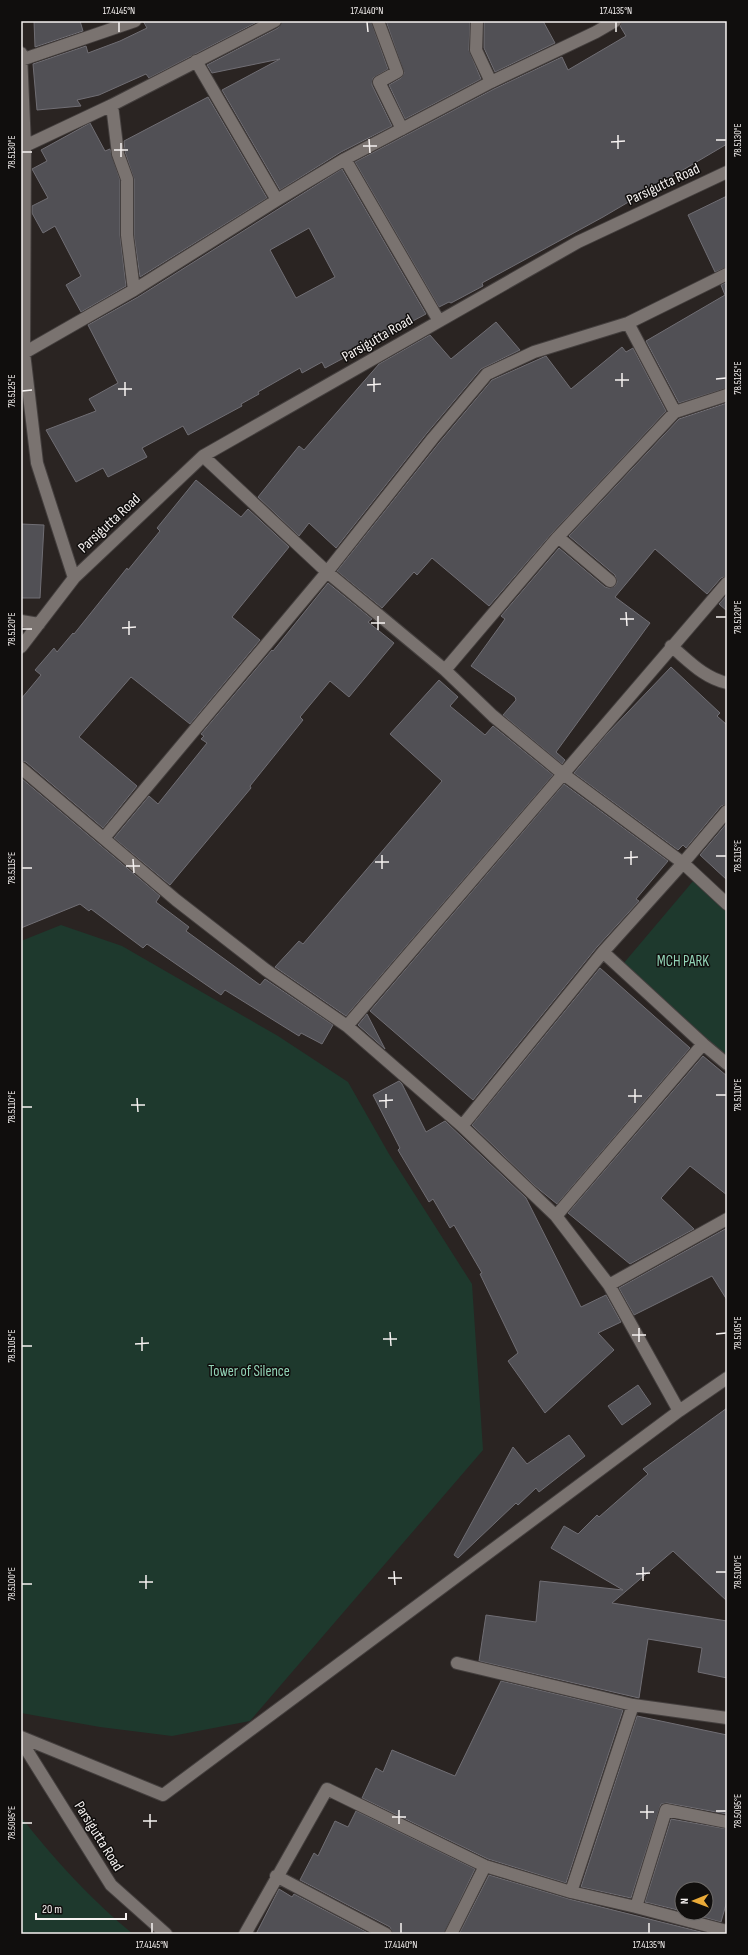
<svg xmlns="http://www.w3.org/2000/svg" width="748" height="1955" font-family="'Sofia Sans Condensed',sans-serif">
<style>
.green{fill:#1e392d}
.building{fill:#515055;stroke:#706e74;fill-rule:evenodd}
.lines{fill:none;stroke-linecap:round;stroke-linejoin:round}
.minor-casing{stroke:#443f3e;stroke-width:14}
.minor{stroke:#7a7370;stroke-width:12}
.ticks{fill:none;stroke:#f6f2f1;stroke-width:1.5}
.labels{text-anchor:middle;stroke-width:3;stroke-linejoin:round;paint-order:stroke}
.street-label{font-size:15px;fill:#f6f2f1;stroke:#100e0d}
.park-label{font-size:15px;fill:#92d3b6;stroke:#100e0d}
.neatline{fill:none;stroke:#f6f2f1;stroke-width:1.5}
.ticks-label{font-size:10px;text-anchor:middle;fill:#f6f2f1}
</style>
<rect width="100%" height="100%" fill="#2a2422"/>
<path class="green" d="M694 880 727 912V1065L623 964Z
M61 925 122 946 278 1036 348 1082 389 1154 472 1284 483 1450 250 1721 172 1736 100 1727 21 1713V941Z
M21 1817C54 1859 91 1900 133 1934H21Z"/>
<path class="building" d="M34 21H80L83 31 35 47Z
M143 21H259L149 78 146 74 99 95 77 100 81 106 37 110 33 64 86 46 88 53 120 41 147 28Z
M282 21H371L388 69 373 78 372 85 392 126 341 152 280 190 222 90 280 59 212 73 207 65 278 28Z
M386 21H470L469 50 481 79 405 119 389 85 401 78 404 73Z
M484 21H543L555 43 495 72 484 48Z
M622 21H727V144L603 217 482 283 483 286 451 303 449 302 439 307 355 162 494 89 562 57 568 70 626 36 620 26Z
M208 97 267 198 140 277 134 235V179L125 152 124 141Z
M90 123 105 151 110 149 120 180V235L126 286 81 312 66 285 81 276 55 226 43 233 32 213V206L48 198 32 169 47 161 41 150Z
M342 169 426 314 325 368 322 362 302 373 300 368 258 392 259 394 241 404 242 406 188 435 183 426 142 448 147 457 108 477 103 468 76 482 46 430 96 411 89 399 118 383 88 325 138 297ZM309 228 335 277 296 298 270 250Z
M727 196V267L715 272 688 215Z
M727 282V388L679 403 646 341 725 295 721 285Z
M496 322 520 350 481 369 427 433 336 548 309 523 299 536 258 497 299 446 304 450 379 364 430 335 451 359Z
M622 347 626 352 633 348 666 411 553 532 489 606 432 558 417 575 414 572 382 608 337 571 439 443 492 380 546 356 571 389Z
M727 403V576L721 578 707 594 655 549 615 597 650 623 556 752 565 760 562 764 503 715 516 700 515 697 471 666 505 619 501 616 559 548 605 587 609 588 615 586 617 582 615 575 569 536 679 419Z
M196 480 241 517 248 509 289 547 232 617 260 640 190 724 131 677 79 737 137 786 103 828 26 762 21 761V699L41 675 35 670 54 648 57 652 73 633 74 634 127 568 128 570 160 531 157 528Z
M21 524 44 525 40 598H21Z
M328 583 372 619 368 622 394 643 349 697 330 681 300 717 303 720 250 786 251 788 170 885 114 838 149 796 158 804 207 743 201 739 204 736 201 734 272 650 273 651Z
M727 595V611L719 604Z
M671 667 720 713 717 716 727 725V804L721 806 686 848 683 845 678 850 574 773 606 735Z
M439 680 458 697 450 706 485 735 493 726 553 775 346 1016 275 967 299 941 303 944 442 781 390 734Z
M21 778 160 896 156 902 189 927 186 931 260 985 265 979 333 1025 322 1044 301 1033 299 1036 225 990 221 995 147 944 143 948 91 909 89 911 80 904 21 928Z
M564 784 668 861 636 899 639 901 597 947 473 1100 370 1011Z
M727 823V880L700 855Z
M600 968 690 1048 557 1204 535 1186 472 1125Z
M367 1014 385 1049 358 1025Z
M703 1056 727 1076V1195L690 1166 661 1198 694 1229 630 1264 568 1213Z
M399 1081 402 1084 426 1132 445 1121 526 1198 581 1307 606 1295 621 1322 598 1333 614 1350 545 1413 508 1361 518 1353 480 1274 482 1273 454 1225 450 1228 433 1199 429 1202 398 1150 400 1148 373 1095Z
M727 1228V1300L712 1276 634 1315 619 1288Z
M638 1385 651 1404 622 1425 608 1406Z
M727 1408V1601L673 1551 612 1603 727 1621V1678L698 1672 702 1648 648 1639 639 1698 479 1661 486 1615 536 1622 540 1581 623 1590 551 1548 564 1526 578 1534 597 1515 599 1517 648 1474 643 1469Z
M569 1435 585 1456 539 1492 536 1488 518 1505 516 1503 458 1558 454 1555 513 1447 527 1464Z
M501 1681 623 1710 566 1883 488 1859 362 1798 376 1768 383 1772 392 1750 455 1776Z
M637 1716 727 1735V1814L667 1803 661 1804 631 1898 581 1887Z
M356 1811 475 1869 444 1934H393L390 1927 300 1880 314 1853 318 1856 335 1821 348 1827Z
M671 1819 727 1829V1901L721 1922 688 1913H706V1889H682V1911L645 1902Z
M489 1875 569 1899 709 1934H459Z
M279 1889 292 1897 294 1894 370 1934H256Z"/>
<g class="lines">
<g class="minor-casing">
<path id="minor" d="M378 21 397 72 379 82 402 129
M477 21 476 50 491 82
M21 53 25 146 24 353 37 463 74 578
M21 60 135 21
M196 61 277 200
M112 105 118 154 127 179V235L134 290
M25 146 112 105 275 21
M345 159 439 321
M628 323 675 412
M21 353H24L134 290 277 200 345 159 491 82 596 32 615 21
M203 456 327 572 445 670 493 716 562 773 683 863 727 904
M558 537 610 581
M21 621 39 624
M671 646C689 661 704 678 727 683
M21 647 74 578 203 456 578 242 727 172
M445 670 558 537 675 412 727 395
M21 768 176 900 266 970 347 1026 462 1126 556 1216 609 1285 679 1411
M104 838 327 572 433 438 487 374 534 352 628 323 727 274
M603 952 703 1044 727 1064
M347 1026 727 583
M462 1126 603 952 683 863 727 811
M556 1216 703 1044
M609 1285 727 1219
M457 1663 633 1705 727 1718
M21 1737 163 1795 679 1411 727 1378
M21 1741 111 1885 166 1934
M276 1876 386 1934
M571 1892 633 1705
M636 1907 666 1810 727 1822
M245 1934 327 1789 485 1866 571 1892 636 1907 727 1931
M451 1934 485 1866"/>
</g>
<use href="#minor" class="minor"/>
</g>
<path class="ticks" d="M119 22V32M367 22 368 32M616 22V32M618 135V149M369 139 370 153M716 140H726M611 142 625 141M121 143V157M363 146H377M114 150H128M22 152H32M622 373V387M374 378V392M716 379 726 378M615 380H629M125 382V396M367 385 381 384M118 389H132M22 391 32 390M626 612 627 626M378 616V630M716 617H726M620 619H634M129 621V635M371 623H385M122 628 136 627M22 629H32M631 851V865M382 855V869M716 856H726M624 858 638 857M133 859 134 873M375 862H389M126 866H140M22 868H32M635 1089V1103M386 1094V1108M716 1095H726M628 1096H642M137 1098 138 1112M379 1101 393 1100M131 1105H145M22 1107H32M639 1328V1342M390 1332 391 1346M716 1334 726 1333M632 1335H646M142 1337V1351M383 1339H397M135 1344 149 1343M22 1346H32M643 1567V1581M394 1571 395 1585M716 1572H726M636 1574 650 1573M146 1575V1589M388 1578H402M139 1582H153M22 1584H32M647 1805V1819M399 1810V1824M716 1811H726M640 1812H654M150 1814V1828M392 1817H406M143 1821H157M22 1823H32M152 1923V1933M401 1923V1933M649 1923V1933"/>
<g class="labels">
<g class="street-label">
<text transform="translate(663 184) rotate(-25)" y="5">Parsigutta Road</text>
<text transform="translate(377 338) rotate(-30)" y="5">Parsigutta Road</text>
<text transform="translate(109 523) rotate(-43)" y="5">Parsigutta Road</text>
<text transform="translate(99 1836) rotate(58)" y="5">Parsigutta Road</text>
</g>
<g class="park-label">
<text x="683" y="966">MCH PARK</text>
<text x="249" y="1376">Tower of Silence</text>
</g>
</g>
<rect width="748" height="1955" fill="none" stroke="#100e0d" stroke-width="44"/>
<g transform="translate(694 1901) rotate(269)"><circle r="19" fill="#100e0d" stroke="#6c6968"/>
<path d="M0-3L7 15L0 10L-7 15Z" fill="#eaaa38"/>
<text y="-6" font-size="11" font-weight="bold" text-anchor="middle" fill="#f6f2f1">N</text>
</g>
<path d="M36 1913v6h90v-6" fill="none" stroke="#f6f2f1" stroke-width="2"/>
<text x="42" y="1913" font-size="12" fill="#f6f2f1" stroke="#100e0d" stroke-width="3" paint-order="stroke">20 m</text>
<rect x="22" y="22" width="704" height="1911" class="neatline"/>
<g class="ticks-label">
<text x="119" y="14">17.4145°N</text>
<text x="367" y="14">17.4140°N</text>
<text x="616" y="14">17.4135°N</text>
<text transform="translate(737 140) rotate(-90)" y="4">78.5130°E</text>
<text transform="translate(11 152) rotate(-90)" y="4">78.5130°E</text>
<text transform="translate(737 378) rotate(-90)" y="4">78.5125°E</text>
<text transform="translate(11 391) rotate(-90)" y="4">78.5125°E</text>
<text transform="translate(737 617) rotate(-90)" y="4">78.5120°E</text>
<text transform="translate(11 629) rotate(-90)" y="4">78.5120°E</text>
<text transform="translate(737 856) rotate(-90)" y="4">78.5115°E</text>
<text transform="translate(11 868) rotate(-90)" y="4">78.5115°E</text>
<text transform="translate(737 1095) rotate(-90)" y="4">78.5110°E</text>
<text transform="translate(11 1107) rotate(-90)" y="4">78.5110°E</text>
<text transform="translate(737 1333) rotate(-90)" y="4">78.5105°E</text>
<text transform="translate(11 1346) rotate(-90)" y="4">78.5105°E</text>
<text transform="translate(737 1572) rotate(-90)" y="4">78.5100°E</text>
<text transform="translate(11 1584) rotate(-90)" y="4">78.5100°E</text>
<text transform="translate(737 1811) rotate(-90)" y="4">78.5095°E</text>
<text transform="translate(11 1823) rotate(-90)" y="4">78.5095°E</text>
<text x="152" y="1948">17.4145°N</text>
<text x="401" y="1948">17.4140°N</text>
<text x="649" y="1948">17.4135°N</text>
</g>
</svg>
